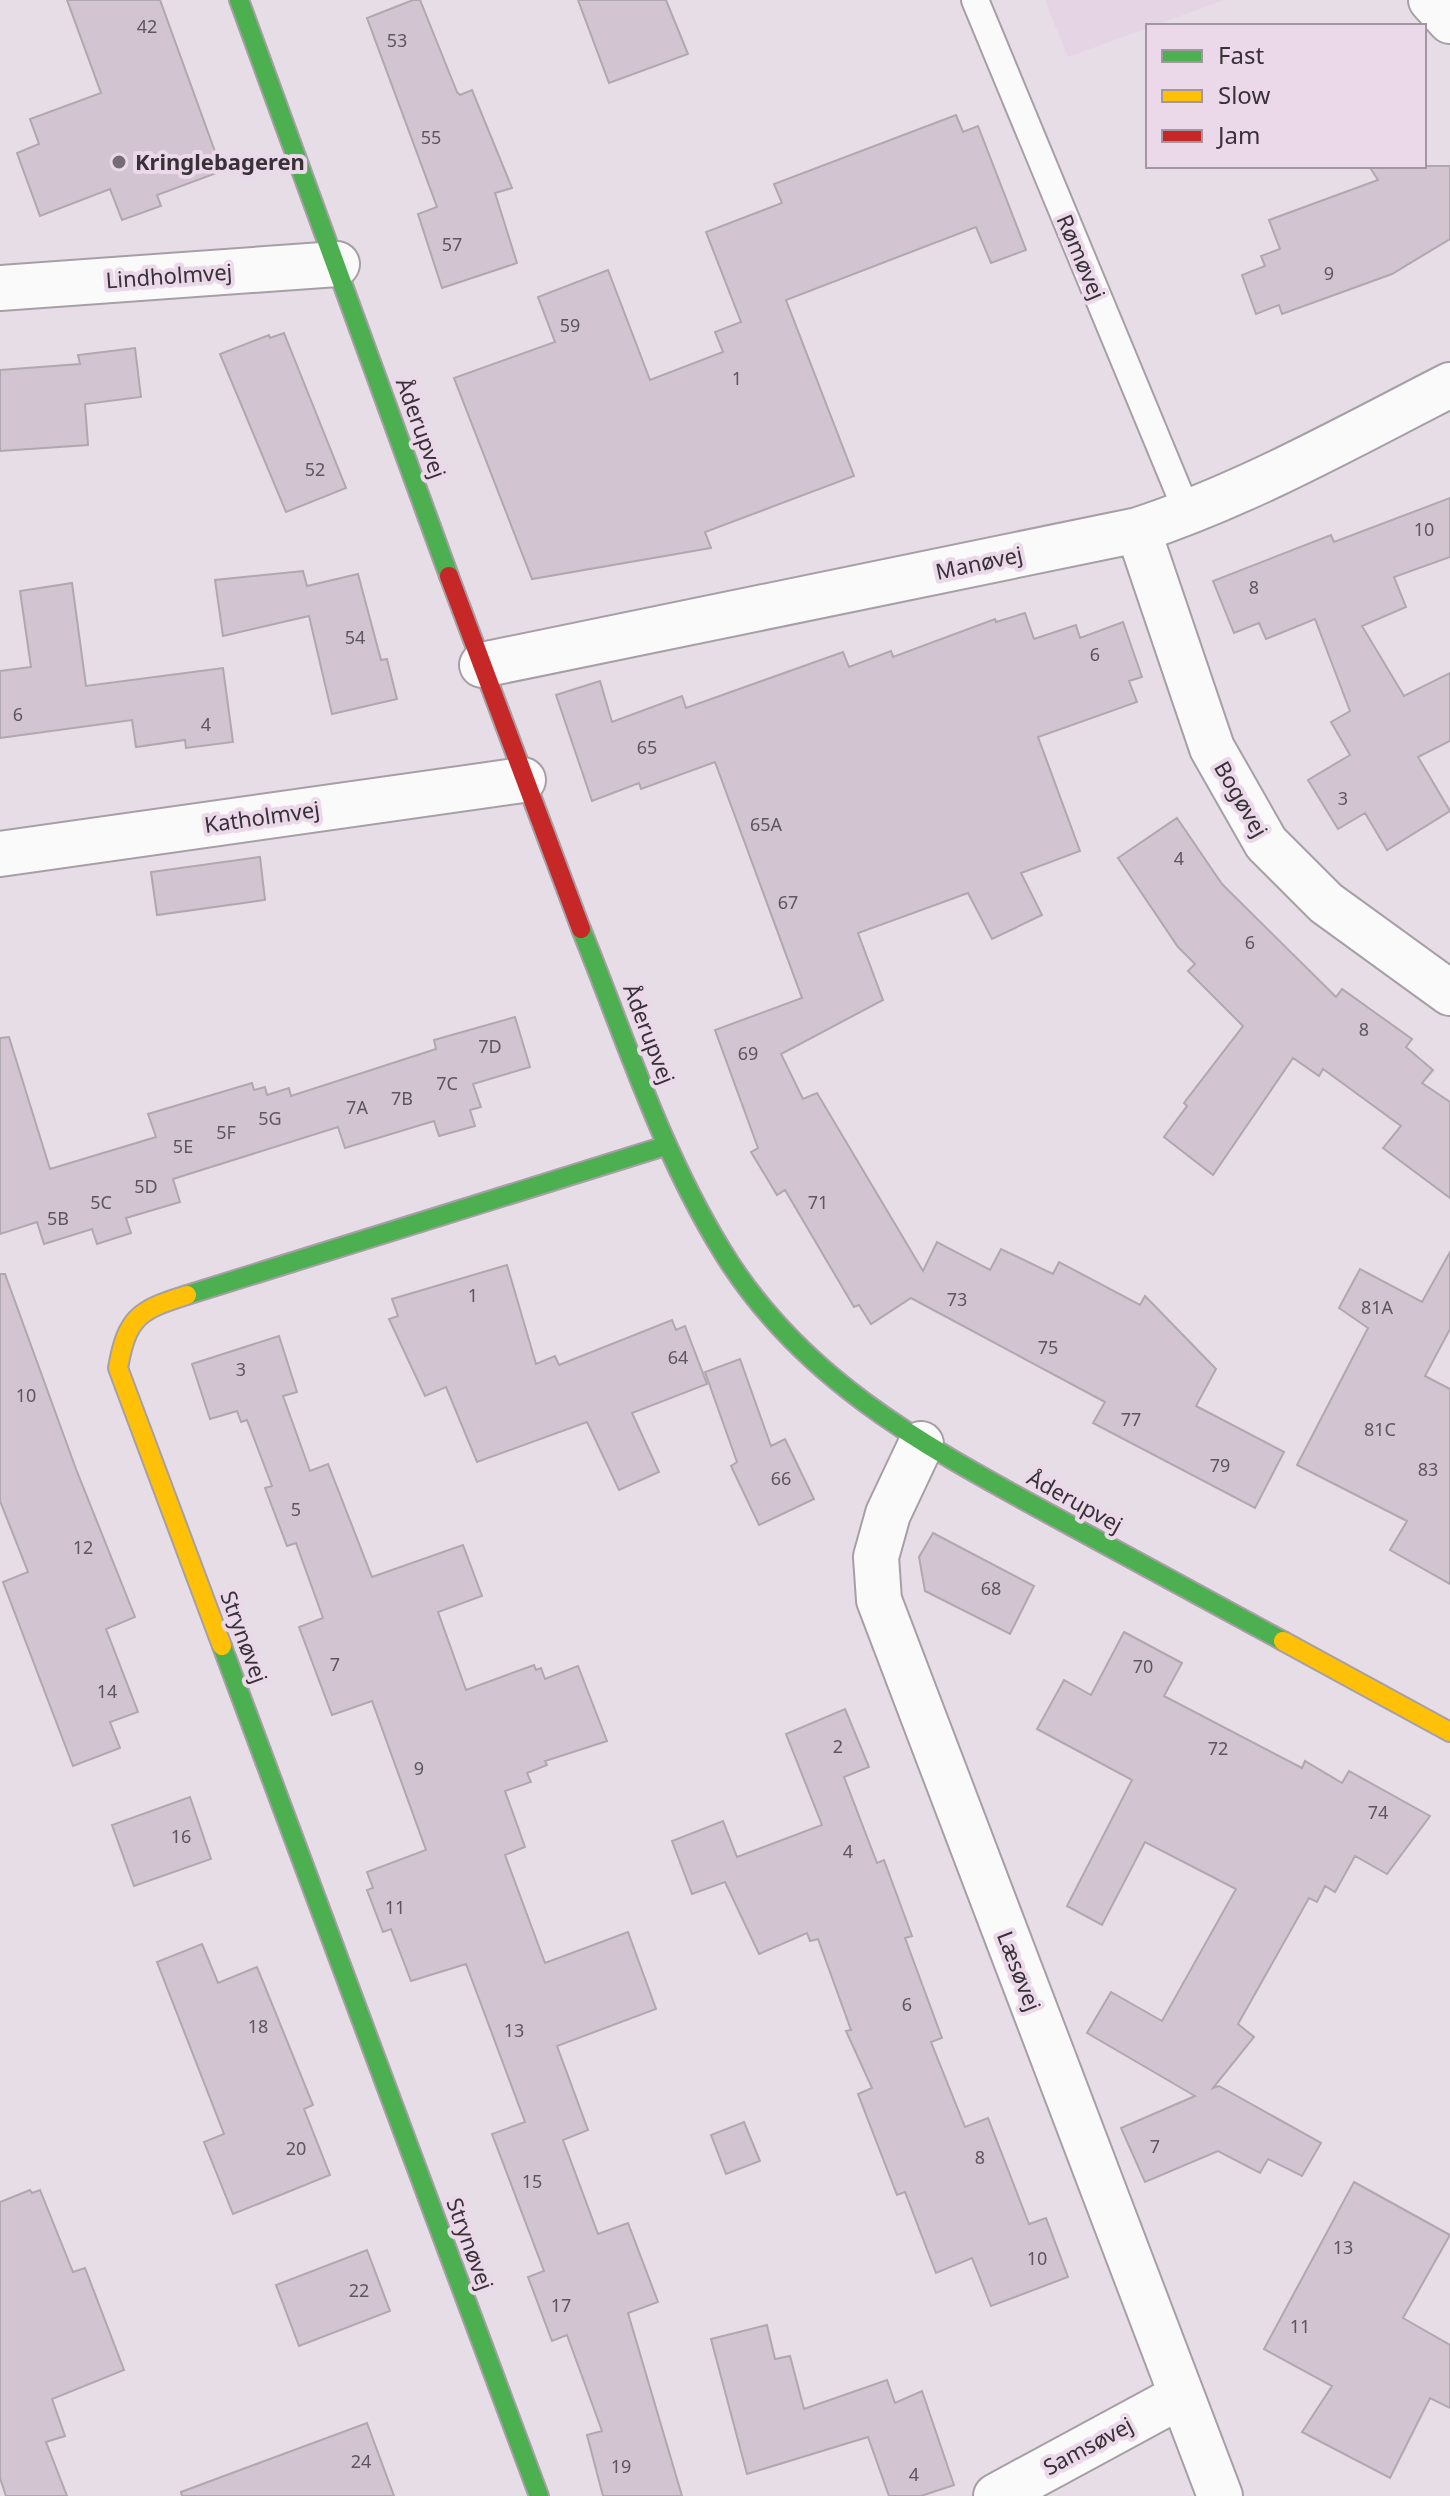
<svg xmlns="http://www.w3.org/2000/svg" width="1450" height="2496" font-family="'Noto Sans',sans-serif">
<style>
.built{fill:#e5d4e4}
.building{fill:#d2c4d1;stroke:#afa8ae;stroke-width:2}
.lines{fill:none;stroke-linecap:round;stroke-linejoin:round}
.lane-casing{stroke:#a79fa6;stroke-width:30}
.street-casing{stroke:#a79fa6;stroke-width:48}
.fast-casing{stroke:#a79fa6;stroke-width:22}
.slow-casing{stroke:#a79fa6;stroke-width:22}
.jam-casing{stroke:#a79fa6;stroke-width:22}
.lane{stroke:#fbfafb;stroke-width:26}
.street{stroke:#fbfafb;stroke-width:44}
.fast{stroke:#4caf50;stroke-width:18}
.slow{stroke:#ffc107;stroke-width:18}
.jam{stroke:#c62828;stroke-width:18}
.poi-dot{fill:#756d75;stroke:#ebd9ea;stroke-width:3}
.labels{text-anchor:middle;stroke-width:8;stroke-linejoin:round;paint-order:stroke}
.number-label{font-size:18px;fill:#5e565e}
.poi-label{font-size:22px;font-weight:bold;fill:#383138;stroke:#ebd9ea;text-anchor:start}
.street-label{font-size:22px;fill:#383138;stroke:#ebd9ea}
</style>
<rect width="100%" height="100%" fill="#e7dde6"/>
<path class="built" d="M1045 0H1224L1068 57Z"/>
<path class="building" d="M67 0H160L222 171 157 195 161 206 122 220 110 189 40 216 17 153 39 144 30 119 101 93Z
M413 0H420L457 92 460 95 472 90 512 188 495 193 517 263 442 288 418 214 437 207 367 18Z
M578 0H666L688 54 609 83Z
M956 115 963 132 978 126 1026 250 991 263 976 227 786 300 854 476 705 532 711 548 532 579 454 378 555 342 538 297 608 270 650 380 723 352 715 332 741 322 706 232 782 203 774 184Z
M1369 166H1450V239L1392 274 1282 314 1279 305 1256 314 1242 275 1265 266 1261 256 1280 249 1269 220 1378 180Z
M284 333 346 488 286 512 220 354 269 335 270 338Z
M135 348 141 397 85 404 88 445 0 451V370L80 364 78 355Z
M1450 498V557L1394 577 1406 607 1362 626 1404 696 1450 673V741L1418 757 1450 811 1387 850 1365 813 1338 829 1308 780 1350 755 1331 722 1350 711 1315 619 1266 639 1259 623 1234 633 1213 581 1331 535 1334 542Z
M303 571 307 586 358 574 381 660 387 659 397 699 332 714 309 616 223 636 215 580Z
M72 583 86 686 223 668 233 742 186 748 185 740 136 747 132 720 0 738V671L31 667 20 591Z
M1025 613 1034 639 1076 625 1080 638 1123 622 1142 677 1129 681 1137 702 1038 737 1080 851 1021 873 1042 915 992 939 968 893 858 933 883 1000 781 1054 803 1099 817 1093 923 1271 937 1242 990 1270 1001 1249 1053 1274 1059 1262 1140 1305 1145 1296 1216 1369 1196 1406 1284 1452 1255 1508 1093 1423 1105 1402 911 1298 871 1324 859 1305 854 1307 785 1190 777 1195 751 1152 758 1148 715 1030 802 998 715 762 641 789 639 783 592 801 556 695 600 681 612 722 682 696 686 708 843 652 849 667 891 651 893 657 995 619 996 622Z
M1177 818 1222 884 1336 997 1342 989 1412 1039 1406 1047 1433 1070 1422 1083 1450 1102V1198L1383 1148 1401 1126 1323 1069 1319 1076 1293 1058 1213 1175 1164 1137 1187 1106 1184 1103 1243 1026 1188 971 1195 964 1178 947 1118 858Z
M260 857 265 900 157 915 151 872Z
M515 1017 530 1067 473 1084 481 1107 470 1110 475 1126 439 1136 434 1121 345 1148 338 1127 173 1179 180 1202 126 1218 131 1233 97 1244 92 1229 44 1244 37 1222 0 1234V1038L9 1037 50 1169 156 1137 148 1114 252 1083 254 1090 265 1087 267 1095 289 1088 291 1096 436 1049 434 1040Z
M1450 1252V1329L1425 1376 1450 1389V1584L1390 1550 1407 1521 1297 1465 1368 1328 1339 1308 1360 1269 1422 1302Z
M507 1265 536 1364 555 1356 559 1365 672 1320 676 1330 685 1326 707 1384 632 1413 659 1472 619 1490 587 1422 477 1462 446 1387 425 1396 389 1319 398 1316 392 1299Z
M0 1274H5L76 1469 135 1617 106 1629 138 1712 110 1722 120 1748 73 1766 3 1582 28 1572 0 1501Z
M279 1336 297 1392 283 1396 310 1471 328 1464 372 1577 463 1545 482 1596 438 1612 466 1690 534 1665 536 1670 541 1668 545 1679 578 1666 607 1741 545 1761 547 1765 527 1773 531 1782 505 1791 525 1847 505 1855 545 1963 628 1932 656 2009 557 2046 588 2130 563 2140 598 2234 628 2223 658 2302 628 2313 682 2496H603L587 2435 602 2431 567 2335 552 2341 528 2277 544 2271 492 2134 525 2122 466 1964 411 1981 391 1929 383 1932 367 1890 373 1888 367 1872 426 1850 372 1701 332 1715 299 1627 323 1618 296 1543 287 1546 265 1488 272 1486 247 1420 241 1422 237 1411 210 1419 192 1364Z
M740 1359 771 1446 785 1439 814 1499 759 1525 731 1466 737 1462 705 1372Z
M933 1533 1034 1586 1010 1634 925 1591 919 1557Z
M1124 1632 1182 1663 1164 1696 1302 1768 1305 1761 1342 1783 1349 1771 1430 1816 1387 1874 1355 1856 1335 1892 1325 1886 1317 1902 1309 1898 1238 2024 1254 2037 1213 2088 1219 2086 1321 2143 1302 2176 1268 2159 1260 2173 1218 2151 1145 2182 1121 2128 1195 2096 1087 2033 1111 1992 1162 2021 1236 1889 1145 1842 1102 1925 1067 1906 1132 1780 1037 1729 1064 1680 1091 1695Z
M845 1709 869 1767 844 1777 877 1863 884 1860 912 1936 905 1938 942 2038 931 2042 965 2127 988 2118 1029 2224 1046 2218 1068 2277 991 2306 972 2258 936 2273 905 2192 897 2195 858 2094 872 2088 846 2031 851 2030 818 1939 810 1941 807 1933 759 1954 725 1882 692 1894 672 1841 723 1821 737 1857 822 1825 786 1734Z
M190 1797 211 1859 134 1886 112 1825Z
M202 1944 218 1983 257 1967 313 2105 304 2109 330 2175 233 2214 204 2142 224 2134 157 1962Z
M744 2122 760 2161 726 2174 711 2135Z
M1354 2182 1450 2235 1403 2318 1450 2345V2408L1430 2398 1390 2478 1302 2432 1332 2386 1264 2349Z
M30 2190 32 2193 40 2190 73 2272 85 2268 124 2370 52 2399 65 2436 46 2442 67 2496H6L0 2478V2202Z
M367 2250 390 2311 299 2346 276 2285Z
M767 2325 775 2359 790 2356 804 2409 887 2380 895 2403 922 2391 954 2485 921 2496H889L868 2437 747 2474 711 2339Z
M367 2423 394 2496H182L181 2492Z"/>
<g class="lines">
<g class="lane-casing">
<path id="lane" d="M975 0 1188 514"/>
</g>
<g class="street-casing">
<path id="street" d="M1431 0 1450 21
M0 288 337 264
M1138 530 1212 748 1266 843 1326 903 1450 993
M482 665 1138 530C1247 494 1348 437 1450 385
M0 854 523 780
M921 1444 888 1514 876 1557 879 1600 1220 2496
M996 2496 1179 2397"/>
</g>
<g class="fast-casing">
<path id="fast" d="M239 0 449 576
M581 929C625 1037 660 1149 721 1249 800 1380 925 1446 1055 1517 1131 1558 1207 1600 1283 1641
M187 1295 665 1146
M222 1646 539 2496"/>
</g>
<g class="slow-casing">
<path id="slow" d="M187 1295C139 1310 127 1317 118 1368L222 1646
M1283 1641 1450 1732"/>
</g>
<g class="jam-casing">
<path id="jam" d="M449 576 581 929"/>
</g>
<use href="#lane" class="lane"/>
<use href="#street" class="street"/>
<use href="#fast" class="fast"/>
<use href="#slow" class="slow"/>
<use href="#jam" class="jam"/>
</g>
<circle class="poi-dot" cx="119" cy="162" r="8"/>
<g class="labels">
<g class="number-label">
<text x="147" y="33">42</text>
<text x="397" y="47">53</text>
<text x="431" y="144">55</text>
<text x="452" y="251">57</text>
<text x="1329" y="280">9</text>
<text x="570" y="332">59</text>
<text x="737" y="385">1</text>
<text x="315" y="476">52</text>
<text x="1424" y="536">10</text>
<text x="1254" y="594">8</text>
<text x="355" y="644">54</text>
<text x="1095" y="661">6</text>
<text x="18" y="721">6</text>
<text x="206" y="731">4</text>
<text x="647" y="754">65</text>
<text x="1343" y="805">3</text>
<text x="766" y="831">65A</text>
<text x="1179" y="865">4</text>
<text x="788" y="909">67</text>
<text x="1250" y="949">6</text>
<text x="1364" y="1036">8</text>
<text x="490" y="1053">7D</text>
<text x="748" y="1060">69</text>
<text x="447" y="1090">7C</text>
<text x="402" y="1105">7B</text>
<text x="357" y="1114">7A</text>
<text x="270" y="1125">5G</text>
<text x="226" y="1139">5F</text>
<text x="183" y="1153">5E</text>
<text x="146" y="1193">5D</text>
<text x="101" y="1209">5C</text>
<text x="818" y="1209">71</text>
<text x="58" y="1225">5B</text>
<text x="473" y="1302">1</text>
<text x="957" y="1306">73</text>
<text x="1377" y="1314">81A</text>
<text x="1048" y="1354">75</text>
<text x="678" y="1364">64</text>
<text x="241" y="1376">3</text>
<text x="26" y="1402">10</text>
<text x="1131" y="1426">77</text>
<text x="1380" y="1436">81C</text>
<text x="1220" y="1472">79</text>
<text x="1428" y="1476">83</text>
<text x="781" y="1485">66</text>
<text x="296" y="1516">5</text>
<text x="83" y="1554">12</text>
<text x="991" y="1595">68</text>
<text x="335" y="1671">7</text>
<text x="1143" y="1673">70</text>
<text x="107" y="1698">14</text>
<text x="838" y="1753">2</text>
<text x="1218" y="1755">72</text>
<text x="419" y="1775">9</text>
<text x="1378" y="1819">74</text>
<text x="181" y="1843">16</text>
<text x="848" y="1858">4</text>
<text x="395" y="1914">11</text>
<text x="907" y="2011">6</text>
<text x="258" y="2033">18</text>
<text x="514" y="2037">13</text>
<text x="1155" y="2153">7</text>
<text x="296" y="2155">20</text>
<text x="980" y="2164">8</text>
<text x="532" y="2188">15</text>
<text x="1343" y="2254">13</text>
<text x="1037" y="2265">10</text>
<text x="359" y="2297">22</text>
<text x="561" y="2312">17</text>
<text x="1300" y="2333">11</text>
<text x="361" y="2468">24</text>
<text x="621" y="2473">19</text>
<text x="914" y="2481">4</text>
</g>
<g class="poi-label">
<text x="135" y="170">Kringlebageren</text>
</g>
<g class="street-label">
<text transform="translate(1081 257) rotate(67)" y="8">Rømøvej</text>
<text transform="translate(169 276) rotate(-4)" y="8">Lindholmvej</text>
<text transform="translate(421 428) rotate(70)" y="8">Åderupvej</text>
<text transform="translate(979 563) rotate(-12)" y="8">Manøvej</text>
<text transform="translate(1241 799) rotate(60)" y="8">Bogøvej</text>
<text transform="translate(262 817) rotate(-8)" y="8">Katholmvej</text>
<text transform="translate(649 1034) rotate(69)" y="8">Åderupvej</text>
<text transform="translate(1075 1501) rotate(29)" y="8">Åderupvej</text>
<text transform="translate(244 1637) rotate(70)" y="8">Strynøvej</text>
<text transform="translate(1019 1971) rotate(69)" y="8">Læsøvej</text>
<text transform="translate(470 2244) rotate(70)" y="8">Strynøvej</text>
<text transform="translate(1088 2446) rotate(-28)" y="8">Samsøvej</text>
</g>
</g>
<rect x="1146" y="24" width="280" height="144" fill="#ebd9ea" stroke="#a396a3" stroke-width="2"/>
<rect x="1162" y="50" width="40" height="12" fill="#4caf50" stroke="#a396a3" stroke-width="2"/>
<text x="1218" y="64" font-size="24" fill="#383138">Fast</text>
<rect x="1162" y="90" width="40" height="12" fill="#ffc107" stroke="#a396a3" stroke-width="2"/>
<text x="1218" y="104" font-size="24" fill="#383138">Slow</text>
<rect x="1162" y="130" width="40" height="12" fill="#c62828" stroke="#a396a3" stroke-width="2"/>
<text x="1218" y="144" font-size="24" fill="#383138">Jam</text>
</svg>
